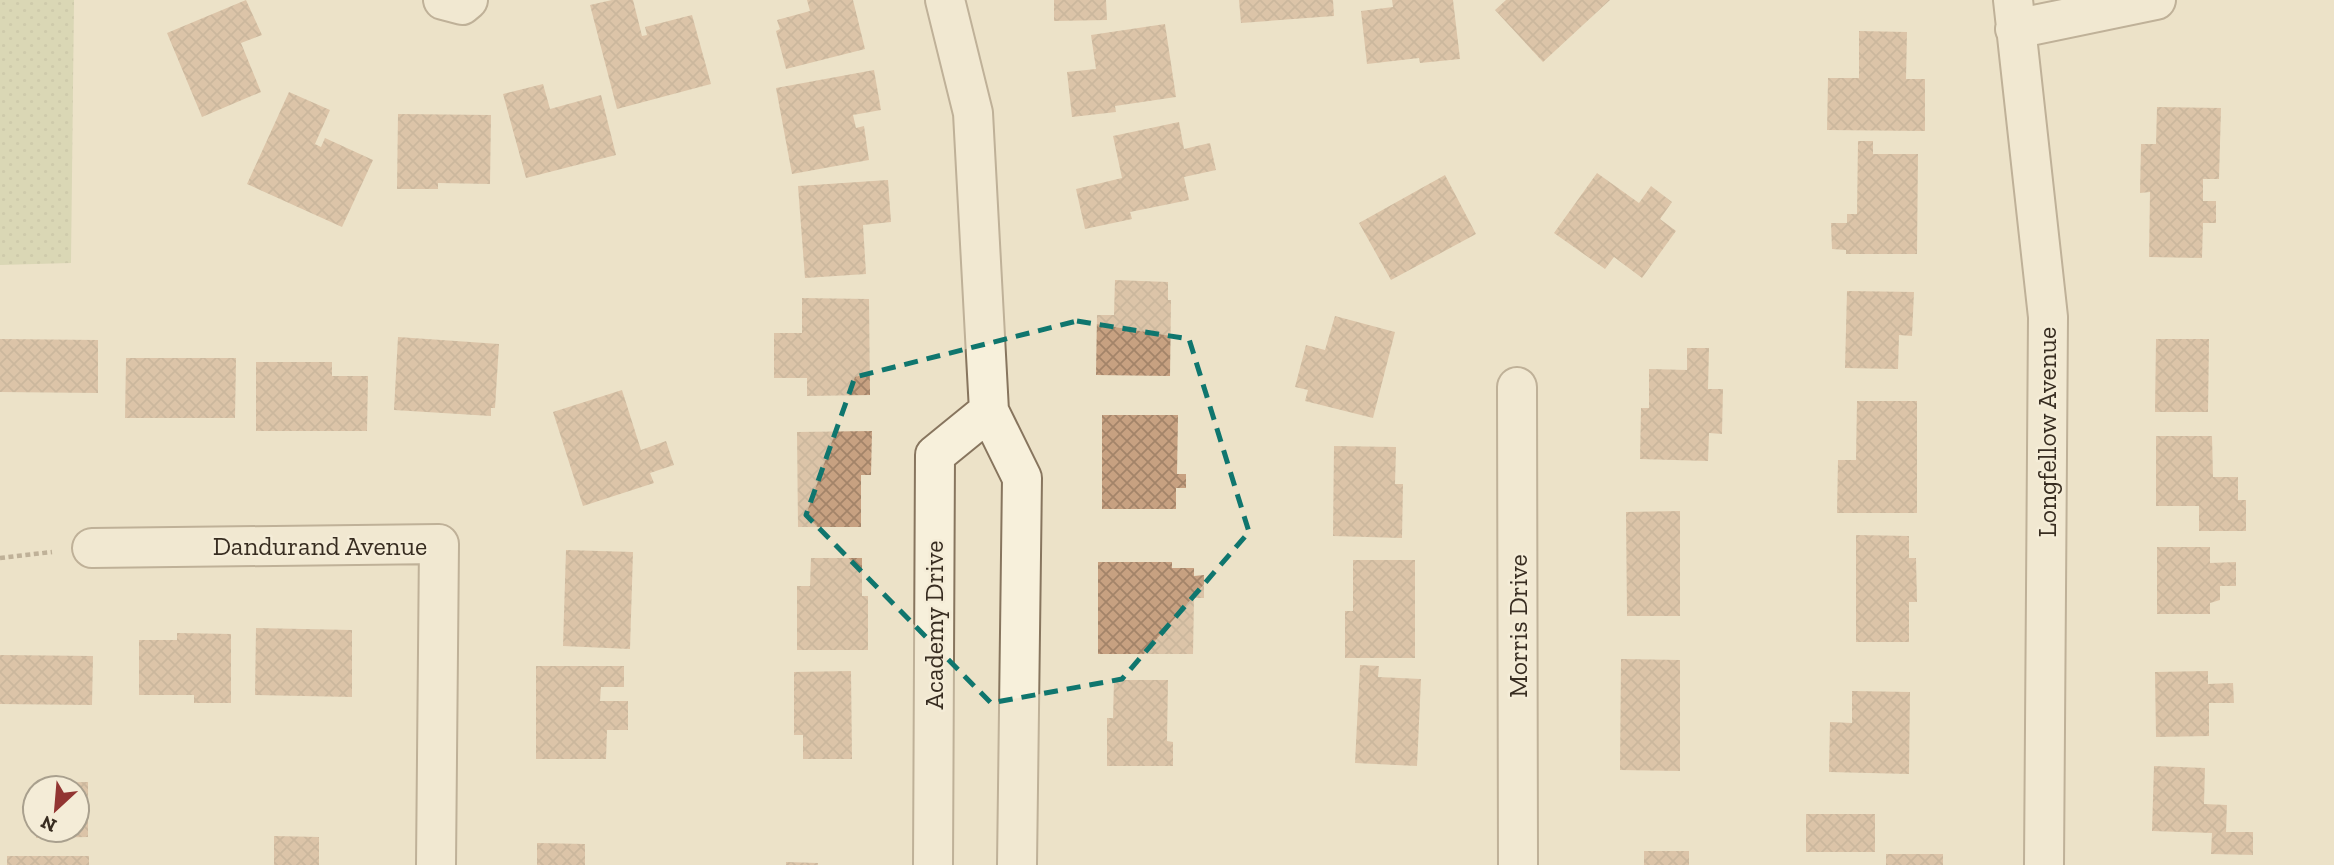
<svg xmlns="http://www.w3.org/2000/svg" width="2334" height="865" font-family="'Zilla Slab',serif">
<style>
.park{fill:url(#park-dots)}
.building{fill:url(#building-cross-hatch)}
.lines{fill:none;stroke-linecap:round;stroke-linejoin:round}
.street-casing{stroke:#87755e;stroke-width:42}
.path{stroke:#87755e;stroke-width:4.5;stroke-dasharray:5 3.5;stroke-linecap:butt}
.street{stroke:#f7f0db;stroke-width:38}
.marked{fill:none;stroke:#0f766e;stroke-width:5;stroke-dasharray:14 9;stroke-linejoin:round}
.labels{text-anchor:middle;stroke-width:5;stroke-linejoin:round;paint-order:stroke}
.street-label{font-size:26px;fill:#382d21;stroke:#f4ecd7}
</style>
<defs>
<pattern id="park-dots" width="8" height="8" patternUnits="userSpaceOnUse" patternTransform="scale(1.75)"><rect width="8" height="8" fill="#c3c99d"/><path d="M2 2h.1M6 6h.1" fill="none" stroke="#a8ad87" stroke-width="1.8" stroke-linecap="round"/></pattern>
<pattern id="building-cross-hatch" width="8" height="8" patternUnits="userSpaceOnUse" patternTransform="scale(1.75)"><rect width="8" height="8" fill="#c7a181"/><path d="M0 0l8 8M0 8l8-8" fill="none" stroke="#a38469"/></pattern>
</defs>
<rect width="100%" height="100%" fill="#ece2c8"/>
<path class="park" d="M0 0H74L71 263 0 265Z"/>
<path class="building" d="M246 0 262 35 241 43 261 92 202 117 167 33Z
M612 0H633L642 36 647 35 645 27 692 15 711 84 617 109 590 5Z
M807 0H853L865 49 786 69 776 31 780 29 777 20 810 11Z
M1054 0H1106L1107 20 1054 21Z
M1239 0H1333L1334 16 1241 23Z
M1392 0H1453L1460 59 1420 63 1419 58 1367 64 1361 11 1393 7Z
M1506 0H1610L1543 62 1495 10Z
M1165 24 1176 97 1115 106 1116 112 1072 117 1067 72 1096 69 1091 35Z
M1859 31 1907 32 1906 79H1925V131L1827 130 1828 78H1859Z
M874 70 881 110 853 115 856 128 864 126 869 160 792 174 776 88Z
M543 84 550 109 601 95 616 155 526 178 503 94Z
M289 92 330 110 315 144 321 147 325 138 373 160 342 227 247 184Z
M2157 107 2221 108 2219 179H2203V201H2216V223H2203L2202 258 2149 257 2150 192 2140 193 2141 144H2156Z
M398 114 491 115 490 184 438 183V189H397Z
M1179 122 1184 149 1210 143 1216 170 1184 177 1189 200 1130 212 1132 219 1085 229 1076 189 1122 178 1113 136Z
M1858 141H1873V154H1918L1917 254H1846V250L1832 249 1831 223H1847V214H1857Z
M1597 173 1639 203 1651 186 1672 202 1660 219 1676 231 1642 278 1614 257 1605 269 1554 233Z
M1445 175 1476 234 1391 280 1359 223Z
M888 180 891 222 863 225 866 274 805 278 798 186Z
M1115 280 1168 282V300H1171L1170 376 1096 375 1097 315H1114Z
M1847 291 1914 292 1912 336 1899 335 1898 369 1845 368Z
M802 298 869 299 870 395 807 396V378H774V333H802Z
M1335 316 1395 332 1373 418 1305 401 1308 390 1295 387 1306 345 1325 350Z
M398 337 499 344 495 408H491V416L394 410Z
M0 339 98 340V393L0 392Z
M2156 339H2209L2208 412H2155Z
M1687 348H1709L1708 389H1723L1722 434 1709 433 1708 461 1640 459 1641 408H1649V369L1687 370Z
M126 358H236L235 418H125Z
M256 362H332V376H368L367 431H256Z
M622 390 641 450 666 441 674 465 650 473 654 483 583 506 553 412Z
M1857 401H1917V513H1837L1838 460H1856Z
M1102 415H1178L1177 474H1186V488H1176V509H1102Z
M872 431 871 475H861V527H798L797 432Z
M2156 436H2212L2213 477H2238V500H2246V531H2199V506H2156Z
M1334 446 1396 447 1395 484H1403L1402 538 1333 536Z
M1680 511V616H1627L1626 512Z
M1856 535 1909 536V558H1916L1917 602H1909V642H1856Z
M2157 547H2210V563L2236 562V586H2220V600L2210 603V614H2157Z
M566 550 633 552 630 649 563 646Z
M811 558H862V596H868V650H797V586H810Z
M1353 560H1415V658H1345V611H1353Z
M1098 562H1172V568H1194V576L1204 575V598H1194L1193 654H1098Z
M256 628 352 630V697L255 695Z
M177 633 231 634V703H194V695H139V640H177Z
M0 655 93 656 92 705 0 704Z
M1621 659 1680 660V771L1620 770Z
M1360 665 1379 666 1378 677 1421 679 1417 766 1355 763Z
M536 666H624V687H601L600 701H628V730H607L606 759H536Z
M851 671 852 759H803V735H794V672Z
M2208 671V684L2233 683 2234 703H2209V736L2156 737 2155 672Z
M1114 680H1168L1167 741 1173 742V766H1107V718H1113Z
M1852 691 1910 692 1909 774 1829 772 1830 722 1852 723Z
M2154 766 2205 768 2204 804 2227 805 2226 832H2253V855L2211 854 2212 833 2152 831Z
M88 782V837L36 838V830H77V788H35V783Z
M1806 814H1875V852H1806Z
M274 836 319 837V865H274Z
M537 843 585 844V865H537Z
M1644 851H1689V865H1644Z
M1886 854H1943V865H1886Z
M7 856H89V865H7Z
M786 862 818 863V865H786Z"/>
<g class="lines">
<g class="street-casing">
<path id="street" d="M443 0 462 5 468 0
M945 0 973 113 989 411 1022 478 1017 865
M2013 0 2048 317 2044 865
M2015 29 2156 0
M1517 387 1518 865
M92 548 439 544 436 865
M933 865 935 455 989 411"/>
</g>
<path class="path" d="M0 558 52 552"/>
<use href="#street" class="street"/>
</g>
<path d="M0 0H2334V865H0ZM1077 321 1189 339 1249 532 1122 679 991 703 806 515 855 377Z" fill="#ece2c8" fill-opacity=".55" fill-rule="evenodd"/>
<path class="marked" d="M1077 321 1189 339 1249 532 1122 679 991 703 806 515 855 377Z"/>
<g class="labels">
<g class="street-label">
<text transform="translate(2047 432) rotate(-90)" y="9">Longfellow Avenue</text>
<text x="320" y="555">Dandurand Avenue</text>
<text transform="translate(934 625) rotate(-90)" y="9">Academy Drive</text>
<text transform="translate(1518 626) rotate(-90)" y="9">Morris Drive</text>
</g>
</g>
<g transform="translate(56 809) rotate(206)"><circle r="33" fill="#f4ecd7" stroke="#a9a08e" stroke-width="2"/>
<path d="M0-5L12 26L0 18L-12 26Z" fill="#923532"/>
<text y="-10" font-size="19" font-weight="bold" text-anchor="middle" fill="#382d21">N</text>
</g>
</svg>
